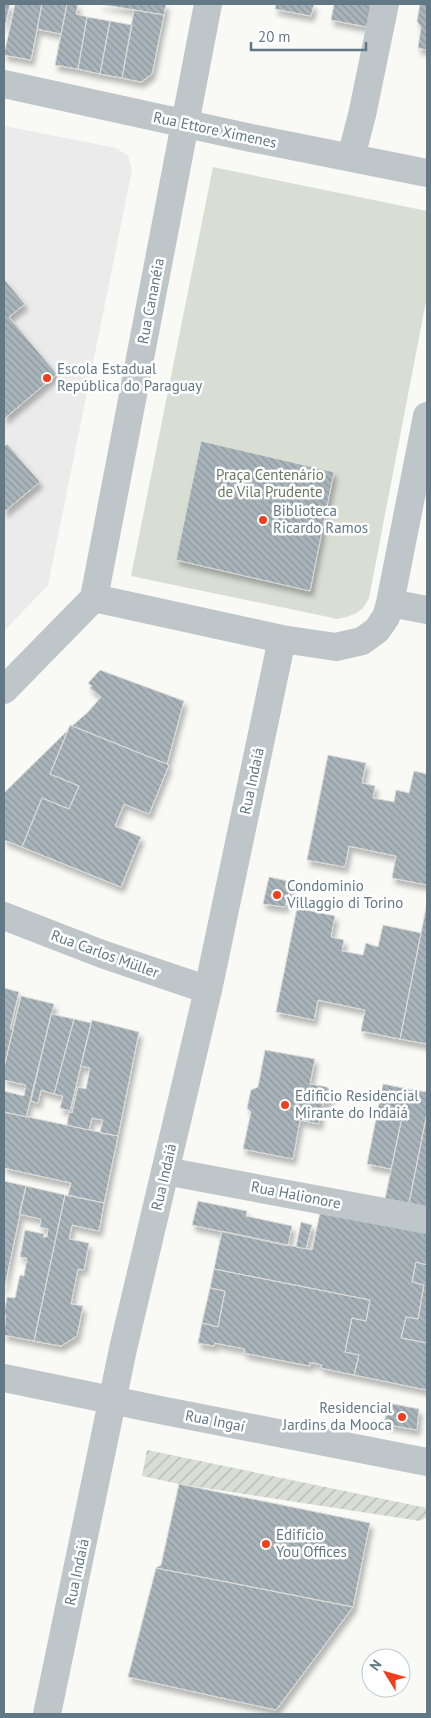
<svg xmlns="http://www.w3.org/2000/svg" width="431" height="1718" font-family="'PT Sans',sans-serif">
<style>
.built{fill:#eaebea}
.park{fill:#d9ded5}
.garden{fill:url(#garden-furrows)}
.building{fill:url(#building-back-hatch);stroke:#dbdbd9;filter:url(#shadow)}
.lines{fill:none;stroke-linecap:round;stroke-linejoin:round}
.minor{stroke:#bfc6c9;stroke-width:28}
.poi-dot{fill:#f13f1e;stroke:#fff;stroke-width:2}
.labels{text-anchor:middle;stroke-width:5;stroke-linejoin:round;paint-order:stroke}
.street-label{font-size:15px;fill:#627884;stroke:#fff}
.poi-label{font-size:15px;fill:#627884;stroke:#fff;text-anchor:start}
.park-label{font-size:15px;fill:#687a61;stroke:#fff}
</style>
<defs>
<pattern id="garden-furrows" width="10" height="10" patternUnits="userSpaceOnUse" patternTransform="scale(1.25)"><rect width="10" height="10" fill="#d9ded5"/><path d="M-1 1l2-2M0 10L10 0M9 11l2-2" fill="none" stroke="#b3b9b2"/></pattern>
<pattern id="building-back-hatch" width="6" height="6" patternUnits="userSpaceOnUse" patternTransform="scale(1.25)"><rect width="6" height="6" fill="#a8b4b9"/><path d="M-1 5l2 2M0 0l6 6M5-1l2 2" fill="none" stroke="#8c979c"/></pattern>
<filter id="shadow"><feDropShadow dx="3" dy="5.5" stdDeviation="2.5" flood-color="#0004"/></filter>
</defs>
<rect width="100%" height="100%" fill="#f9f9f6"/>
<path class="built" d="M4 126 116 148 128 156 132 170 48 585 4 631Z"/>
<path class="park" d="M213 167 427 211V296L369 598C361 614 354 615 338 619L131 576Z"/>
<path class="garden" d="M147 1450 427 1508V1517L420 1521 179 1484 142 1476Z"/>
<path class="building" d="M4 4H10L5 27H4Z
M15 4H42L31 60 4 55Z
M42 4H67L61 34 37 29Z
M67 4H78L76 14 87 17 78 69 55 65Z
M100 4H166L164 15Z
M276 4H314L311 16 275 9Z
M334 4H371L367 27 331 20Z
M420 4H427V50L418 48 421 27 417 21Z
M134 10 164 15 152 74 141 82 122 78Z
M87 17 110 21 100 74 78 69Z
M110 21 132 25 122 78 100 74Z
M4 279 25 304 9 317 57 374 4 419Z
M201 441 334 472 310 591 176 560Z
M7 444 40 482 4 512V447Z
M100 670 184 701 167 764 72 726 88 712 101 697 90 688 92 686 88 683Z
M70 725 169 765 149 814 124 804 115 826 141 837 121 887 22 847 42 798 69 809 79 786 50 774Z
M68 730 50 774 79 786 69 809 42 798 22 847 4 840V793Z
M328 755 366 763 362 783 375 786 373 798 394 802 396 790 409 793 414 771 427 774V885L392 878 396 856 349 846 345 867 307 860Z
M269 877 292 882 285 907 263 904Z
M427 903V1044L400 1039Z
M297 908 335 916 331 937 344 940 342 951 363 955 366 943 378 947 383 925 421 933 400 1039 361 1031 365 1010 318 1000 314 1020 276 1012Z
M4 988 19 992 10 1029 13 1030 4 1067Z
M21 996 54 1004 26 1117 4 1112V1091L24 1096 26 1085 4 1080V1067Z
M51 1014 74 1019 54 1094 41 1090 38 1103 31 1101Z
M74 1019 91 1023 70 1111 60 1108 63 1096 54 1094Z
M92 1020 139 1032 118 1136 100 1133 103 1120 92 1118 89 1130 67 1125 69 1112 72 1113 78 1087 86 1089 90 1068 81 1066Z
M265 1050 315 1059 310 1084 327 1087 332 1093 330 1100 323 1103 319 1124 300 1120 293 1159 243 1149 251 1112 247 1108 251 1090 258 1087Z
M383 1084 408 1089 391 1169 367 1164Z
M408 1089 427 1092V1113L409 1203 385 1199Z
M4 1112 118 1136 104 1203 68 1195 71 1183 4 1168Z
M427 1113V1207L409 1203Z
M4 1181 26 1186 4 1290Z
M26 1186 65 1195 34 1341 4 1335 6 1315 4 1314 7 1297 15 1298 20 1275 24 1276 27 1258 20 1257 25 1230 44 1234 43 1237H47L48 1229 40 1227 41 1219 19 1214Z
M65 1195 104 1203 99 1231 72 1225 69 1239 89 1243 84 1270 78 1269 71 1304 83 1306 77 1336 61 1346 34 1341Z
M198 1201 247 1211 246 1216 292 1226 288 1246 192 1225Z
M320 1213 427 1233V1265L416 1262 412 1282 424 1285 418 1319 406 1317 401 1338 427 1343V1390L354 1375 359 1355 345 1352 352 1318 366 1321 370 1300 214 1269 222 1231 312 1250Z
M301 1222 312 1225 306 1249 296 1247Z
M416 1262 427 1265V1343L401 1338 406 1317 418 1319 424 1285 412 1282Z
M214 1269 370 1300 366 1321 352 1318 345 1352 359 1355 354 1375 321 1368 322 1365 310 1362V1366L244 1353 245 1349 215 1343 214 1346 198 1343 202 1323 218 1327 225 1291 210 1288Z
M210 1288 225 1291 218 1327 202 1323Z
M388 1403 419 1409 417 1430 384 1424Z
M179 1484 370 1523 353 1607 156 1568 161 1565Z
M156 1568 353 1607 276 1710 128 1677Z"/>
<g class="lines">
<path class="minor" d="M4 84 251 138 427 173
M351 157 362 115 385 4
M94 598 208 4
M94 598 282 639 336 647 362 641 377 630 386 617 390 603 427 416
M390 603 427 610
M4 690 94 598
M4 916 102 954 208 990
M165 1171 427 1220
M4 1378 160 1410 427 1462
M47 1714 123 1349 208 990 282 639"/>
</g>
<g class="poi-dot">
<circle cx="47" cy="378" r="5"/>
<circle cx="263" cy="520" r="5"/>
<circle cx="277" cy="895" r="5"/>
<circle cx="285" cy="1105" r="5"/>
<circle cx="402" cy="1417" r="5"/>
<circle cx="266" cy="1544" r="5"/>
</g>
<g class="labels">
<g class="street-label">
<text transform="translate(215 130) rotate(12)" y="5">Rua Ettore Ximenes</text>
<text transform="translate(151 301) rotate(-79)" y="5">Rua Cananéia</text>
<text transform="translate(252 781) rotate(-78)" y="5">Rua Indaiá</text>
<text transform="translate(105 954) rotate(20)" y="5">Rua Carlos Müller</text>
<text transform="translate(164 1177) rotate(-77)" y="5">Rua Indaiá</text>
<text transform="translate(296 1195) rotate(11)" y="5">Rua Halionore</text>
<text transform="translate(215 1421) rotate(11)" y="5">Rua Ingaí</text>
<text transform="translate(77 1572) rotate(-78)" y="5">Rua Indaiá</text>
</g>
<g class="poi-label">
<text x="57" y="374">Escola Estadual<tspan x="57" dy="17">República do Paraguay</tspan></text>
<text x="273" y="516">Biblioteca<tspan x="273" dy="17">Ricardo Ramos</tspan></text>
<text x="287" y="891">Condominio<tspan x="287" dy="17">Villaggio di Torino</tspan></text>
<text x="295" y="1101">Edificio Residencial<tspan x="295" dy="17">Mirante do Indaiá</tspan></text>
<text x="392" y="1413" text-anchor="end">Residencial<tspan x="392" dy="17">Jardins da Mooca</tspan></text>
<text x="276" y="1540">Edifício<tspan x="276" dy="17">You Offices</tspan></text>
</g>
<g class="park-label">
<text x="270" y="480">Praça Centenário<tspan x="270" dy="17">de Vila Prudente</tspan></text>
</g>
</g>
<rect width="431" height="1718" fill="none" stroke="#627884" stroke-width="10"/>
<g transform="translate(386 1673) rotate(307)"><circle r="24" fill="#ffffff" stroke="#c0c9ce"/>
<path d="M0-4L9 19L0 12L-9 19Z" fill="#f13f1e"/>
<text y="-8" font-size="14" font-weight="bold" text-anchor="middle" fill="#627884">N</text>
</g>
<path d="M251 42v8h115v-8" fill="none" stroke="#627884" stroke-width="2.5"/>
<text x="258" y="42" font-size="15" fill="#627884" stroke="#ffffff" stroke-width="4" paint-order="stroke">20 m</text>
</svg>
